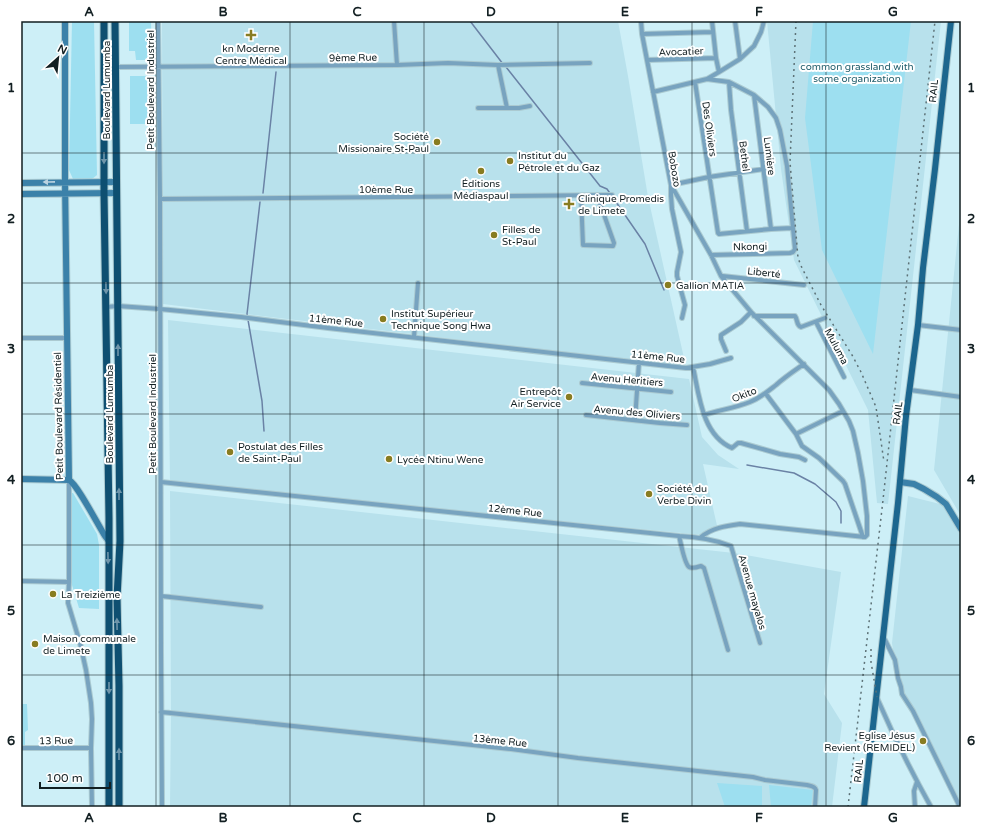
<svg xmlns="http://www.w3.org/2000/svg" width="982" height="828" font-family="'Varela Round',sans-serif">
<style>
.built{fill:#b8e1ec}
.green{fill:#9ddff0}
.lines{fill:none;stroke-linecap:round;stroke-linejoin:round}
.stream{stroke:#6a82a5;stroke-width:1.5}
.street-casing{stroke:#abcad1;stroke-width:6}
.secondary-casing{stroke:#abcad1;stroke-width:8}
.primary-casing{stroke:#abcad1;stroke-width:8}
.highway-casing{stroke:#abcad1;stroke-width:9}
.street{stroke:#78a3bf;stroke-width:4}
.secondary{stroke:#3b81a9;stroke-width:6}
.primary{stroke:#1c668e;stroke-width:6}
.highway{stroke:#0e4f71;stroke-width:7}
.rail{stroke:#5d7277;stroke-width:1.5;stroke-dasharray:2 4;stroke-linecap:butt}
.oneway{fill:#6e95aa}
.oneway2{fill:#bad3e1}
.grid{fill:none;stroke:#121f22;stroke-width:1;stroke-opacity:0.55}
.poi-dot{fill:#887c21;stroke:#fff;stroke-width:1.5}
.labels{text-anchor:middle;stroke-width:4;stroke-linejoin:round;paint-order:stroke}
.poi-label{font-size:10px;fill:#121f22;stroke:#fff;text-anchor:start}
.street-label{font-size:10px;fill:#121f22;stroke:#fff}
.park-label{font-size:10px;fill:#235f6d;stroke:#fff}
.neatline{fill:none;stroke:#121f22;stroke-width:1.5}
.grid-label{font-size:13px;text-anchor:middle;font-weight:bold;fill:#121f22}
</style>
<rect width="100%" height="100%" fill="#cdeff7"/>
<path class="built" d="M162 21H618L628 76 648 197 686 367 163 304Z
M767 21H941L888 504 877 503 868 410 794 260 781 169Z
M961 205V516L934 470Z
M168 320 689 379 702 437 718 455 739 469 703 464 718 530 702 535 170 482Z
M170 491 734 553 841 572 824 694 842 723 832 807H170L171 715Z
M908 496 944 505 961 533V804L915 715 902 697 897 677 892 643Z"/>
<path class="green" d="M72 21H94L97 175 92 179H73L69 170Z
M129 21H151L152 60H136L135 51H129Z
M813 21H911L873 354 822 250 805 118Z
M130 76H153L154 124H130Z
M70 493H73L97 534 99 545V609L79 608 72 585Z
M21 704H27L28 730 25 732V745H21Z
M717 783 762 786V807H725Z
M769 785 813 790 811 807H771Z"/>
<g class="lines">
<path class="stream" d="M470 21 503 64
M506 67 600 186 607 189 645 244 664 290
M263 193 276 72
M260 202 247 314 262 401 264 431
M747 465 794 473 815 484 836 502 841 511V523"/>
<g class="street-casing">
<path id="street" d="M158 21 160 199 161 652 162 807
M394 21 397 65
M641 21 642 34 671 185V196L672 209 681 252 677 272V276L685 305 682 318
M712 21 716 58 719 72
M735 21 740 59
M642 34 713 32
M647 60 716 58
M498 65 507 108
M116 67 397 65 448 63 498 65 590 63
M707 79 729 82 754 95 768 107 776 118 780 130 787 166 795 249 793 252 790 253 711 255
M695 82 718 233 719 234 771 229
M729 82 731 110 747 231
M653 92 707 79 719 72 740 59 754 46 761 32 764 21
M754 95 771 229 792 228
M478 108H519L530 106
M671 185 711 255 721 276 751 312 829 390 839 404 849 421 853 431 858 453 863 481 867 516V535L865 537 740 524C725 526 712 528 701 537
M671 185 709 177 764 169
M581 196 583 245 613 246 614 243 597 195
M160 199 612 195
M722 276 804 285
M106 307 118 306 160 309 241 317 328 328 686 368 710 364 731 358
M754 316H795C798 320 796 325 801 327L825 318
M816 322 844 377
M918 325 961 330
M414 337 418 283
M21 338H67
M726 351 721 339V335L741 322 751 312
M693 367C699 395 702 435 732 448L738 443H741L780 454 799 457 805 460
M582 383 671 392
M910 390 961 397
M766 394 796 434 802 446 819 458 843 481 845 484 863 537
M586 415 660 423 687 425
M704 415C719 410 735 408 750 402 760 398 767 392 776 385 785 377 794 371 804 364
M635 420 639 362
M796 434 843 411
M69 480V582L68 603 80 643 86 670 91 703 92 719 91 748 92 807
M161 482 679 536C698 537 714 539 731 546L760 643
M679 536C681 543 684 563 689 567 692 569 698 567 701 566L704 568 728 650
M21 581 69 582
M161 596 261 607
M884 638 895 660 898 678 901 687 902 694 913 711 960 807
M877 698C893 735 911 771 931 807
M161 712 387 736 511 749 578 758 753 777 765 780 807 785C811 786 815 786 816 790L815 807
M21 748H91
M915 807 914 791 917 782"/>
</g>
<g class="secondary-casing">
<path id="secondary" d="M65 21V181L69 480
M21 183 116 182
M21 194 117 193
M21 479 69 480C77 484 98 525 105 536L108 540
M900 482 914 484 924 489 937 497 946 504 961 529"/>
</g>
<g class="primary-casing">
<path id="primary" d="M864 807 898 503 906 416 918 325 923 268 935 169 951 21"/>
</g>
<g class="highway-casing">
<path id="highway" d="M104 21V193L109 518V807
M115 21 120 541 117 598 119 686V807"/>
</g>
<use href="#street" class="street"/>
<use href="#secondary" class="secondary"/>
<use href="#primary" class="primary"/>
<use href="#highway" class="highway"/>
<path class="rail" d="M796 21 790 162 798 258 802 268 821 305 852 355 861 372 876 407 884 462
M871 649V662L877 697
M848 807 883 500 935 21"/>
</g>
<defs><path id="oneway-solid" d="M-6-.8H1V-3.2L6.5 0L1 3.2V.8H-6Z"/></defs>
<g class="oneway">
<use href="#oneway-solid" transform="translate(104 158) rotate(90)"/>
<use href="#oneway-solid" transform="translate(106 288) rotate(89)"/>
<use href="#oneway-solid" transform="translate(118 350) rotate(-90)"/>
<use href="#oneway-solid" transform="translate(119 494) rotate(-90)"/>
<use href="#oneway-solid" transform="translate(108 558) rotate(89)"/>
<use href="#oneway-solid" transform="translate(117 624) rotate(-91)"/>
<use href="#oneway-solid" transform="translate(109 688) rotate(90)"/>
<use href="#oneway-solid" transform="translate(119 754) rotate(-90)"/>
</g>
<use class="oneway2" href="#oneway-solid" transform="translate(49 182) rotate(179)"/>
<path class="grid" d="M156 21V807M290 21V807M424 21V807M558 21V807M692 21V807M826 21V807M21 153H961M21 283H961M21 414H961M21 545H961M21 675H961"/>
<g class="poi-dot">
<path d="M249 29h4v4h4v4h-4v4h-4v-4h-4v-4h4z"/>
<circle cx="437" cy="142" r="4"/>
<circle cx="510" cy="161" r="4"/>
<circle cx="481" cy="171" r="4"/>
<path d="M567 198h4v4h4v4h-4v4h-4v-4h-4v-4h4z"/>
<circle cx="494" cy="235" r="4"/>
<circle cx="668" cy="285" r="4"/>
<circle cx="383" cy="319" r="4"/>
<circle cx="569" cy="397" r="4"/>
<circle cx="230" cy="452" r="4"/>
<circle cx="389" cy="459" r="4"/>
<circle cx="649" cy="494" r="4"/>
<circle cx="53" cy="594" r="4"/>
<circle cx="35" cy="644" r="4"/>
<circle cx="923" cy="741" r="4"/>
</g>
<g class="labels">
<g class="poi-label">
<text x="251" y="52" text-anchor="middle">kn Moderne<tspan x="251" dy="12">Centre Médical</tspan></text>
<text x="429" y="140" text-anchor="end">Société<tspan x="429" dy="12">Missionaire St-Paul</tspan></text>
<text x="518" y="159">Institut du<tspan x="518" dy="12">Pétrole et du Gaz</tspan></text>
<text x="481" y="187" text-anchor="middle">Éditions<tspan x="481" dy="12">Médiaspaul</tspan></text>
<text x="578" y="202">Clinique Promedis<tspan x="578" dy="12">de Limete</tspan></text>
<text x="502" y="233">Filles de<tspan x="502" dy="12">St-Paul</tspan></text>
<text x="676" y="289">Gallion MATIA</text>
<text x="391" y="317">Institut Supérieur<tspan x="391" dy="12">Technique Song Hwa</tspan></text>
<text x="561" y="395" text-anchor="end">Entrepôt<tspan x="561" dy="12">Air Service</tspan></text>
<text x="238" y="450">Postulat des Filles<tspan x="238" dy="12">de Saint-Paul</tspan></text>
<text x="397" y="463">Lycée Ntinu Wene</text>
<text x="657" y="492">Société du<tspan x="657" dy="12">Verbe Divin</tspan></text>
<text x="61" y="598">La Treizième</text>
<text x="43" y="642">Maison communale<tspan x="43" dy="12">de Limete</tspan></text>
<text x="915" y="739" text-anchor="end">Eglise Jésus<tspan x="915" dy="12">Revient (REMIDEL)</tspan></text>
</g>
<g class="street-label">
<text transform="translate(681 51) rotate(-2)" y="4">Avocatier</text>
<text transform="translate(353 57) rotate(-1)" y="4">9ème Rue</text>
<text transform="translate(106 90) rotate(-90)" y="4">Boulevard Lumumba</text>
<text transform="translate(150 90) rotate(-90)" y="4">Petit Boulevard Industriel</text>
<text transform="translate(933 91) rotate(-84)" y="4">RAIL</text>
<text transform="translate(710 129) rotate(82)" y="4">Des Oliviers</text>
<text transform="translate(745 156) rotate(83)" y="4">Bethel</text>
<text transform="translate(770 156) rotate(83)" y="4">Lumière</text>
<text transform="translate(675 169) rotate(81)" y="4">Bobozo</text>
<text x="386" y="193">10ème Rue</text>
<text transform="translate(750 246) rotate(-1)" y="4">Nkongi</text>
<text transform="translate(764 272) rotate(6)" y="4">Liberté</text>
<text transform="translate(336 320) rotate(6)" y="4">11ème Rue</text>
<text transform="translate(837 346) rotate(62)" y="4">Muluma</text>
<text transform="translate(658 356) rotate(6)" y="4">11ème Rue</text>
<text transform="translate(627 379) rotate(5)" y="4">Avenu Heritiers</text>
<text transform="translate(744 394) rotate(-22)" y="4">Okito</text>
<text transform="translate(637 412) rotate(5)" y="4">Avenu des Oliviers</text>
<text transform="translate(897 413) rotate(-83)" y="4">RAIL</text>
<text transform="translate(109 414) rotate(-90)" y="4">Boulevard Lumumba</text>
<text transform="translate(152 414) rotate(-90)" y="4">Petit Boulevard Industriel</text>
<text transform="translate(58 416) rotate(-91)" y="4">Petit Boulevard Résidentiel</text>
<text transform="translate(515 510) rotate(6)" y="4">12ème Rue</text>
<text transform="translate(753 592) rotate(74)" y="4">Avenue mayalos</text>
<text transform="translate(56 740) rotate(-1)" y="4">13 Rue</text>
<text transform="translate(500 740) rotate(6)" y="4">13ème Rue</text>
<text transform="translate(858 771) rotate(-84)" y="4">RAIL</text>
</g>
<g class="park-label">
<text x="857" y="70">common grassland with<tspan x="857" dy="12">some organization</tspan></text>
</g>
</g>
<rect width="982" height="828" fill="none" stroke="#ffffff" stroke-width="44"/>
<g transform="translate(58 58) rotate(27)" stroke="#ffffff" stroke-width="3" paint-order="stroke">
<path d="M0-3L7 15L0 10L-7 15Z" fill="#121f22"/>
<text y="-6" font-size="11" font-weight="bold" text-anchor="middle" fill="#121f22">N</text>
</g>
<path d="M40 782v6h70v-6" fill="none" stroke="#121f22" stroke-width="2"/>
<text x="46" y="782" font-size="12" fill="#121f22" stroke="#ffffff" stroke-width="3" paint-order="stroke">100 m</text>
<rect x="22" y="22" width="938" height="784" class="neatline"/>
<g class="grid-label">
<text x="89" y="16">A</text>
<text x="223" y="16">B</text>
<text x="357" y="16">C</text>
<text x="491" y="16">D</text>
<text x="625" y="16">E</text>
<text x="759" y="16">F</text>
<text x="893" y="16">G</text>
<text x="11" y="92">1</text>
<text x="971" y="92">1</text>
<text x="11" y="223">2</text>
<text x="971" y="223">2</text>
<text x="11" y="353">3</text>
<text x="971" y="353">3</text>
<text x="11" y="484">4</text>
<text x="971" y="484">4</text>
<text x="11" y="615">5</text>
<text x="971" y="615">5</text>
<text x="11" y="745">6</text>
<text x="971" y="745">6</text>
<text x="89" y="822">A</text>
<text x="223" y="822">B</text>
<text x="357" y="822">C</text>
<text x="491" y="822">D</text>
<text x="625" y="822">E</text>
<text x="759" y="822">F</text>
<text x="893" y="822">G</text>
</g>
</svg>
